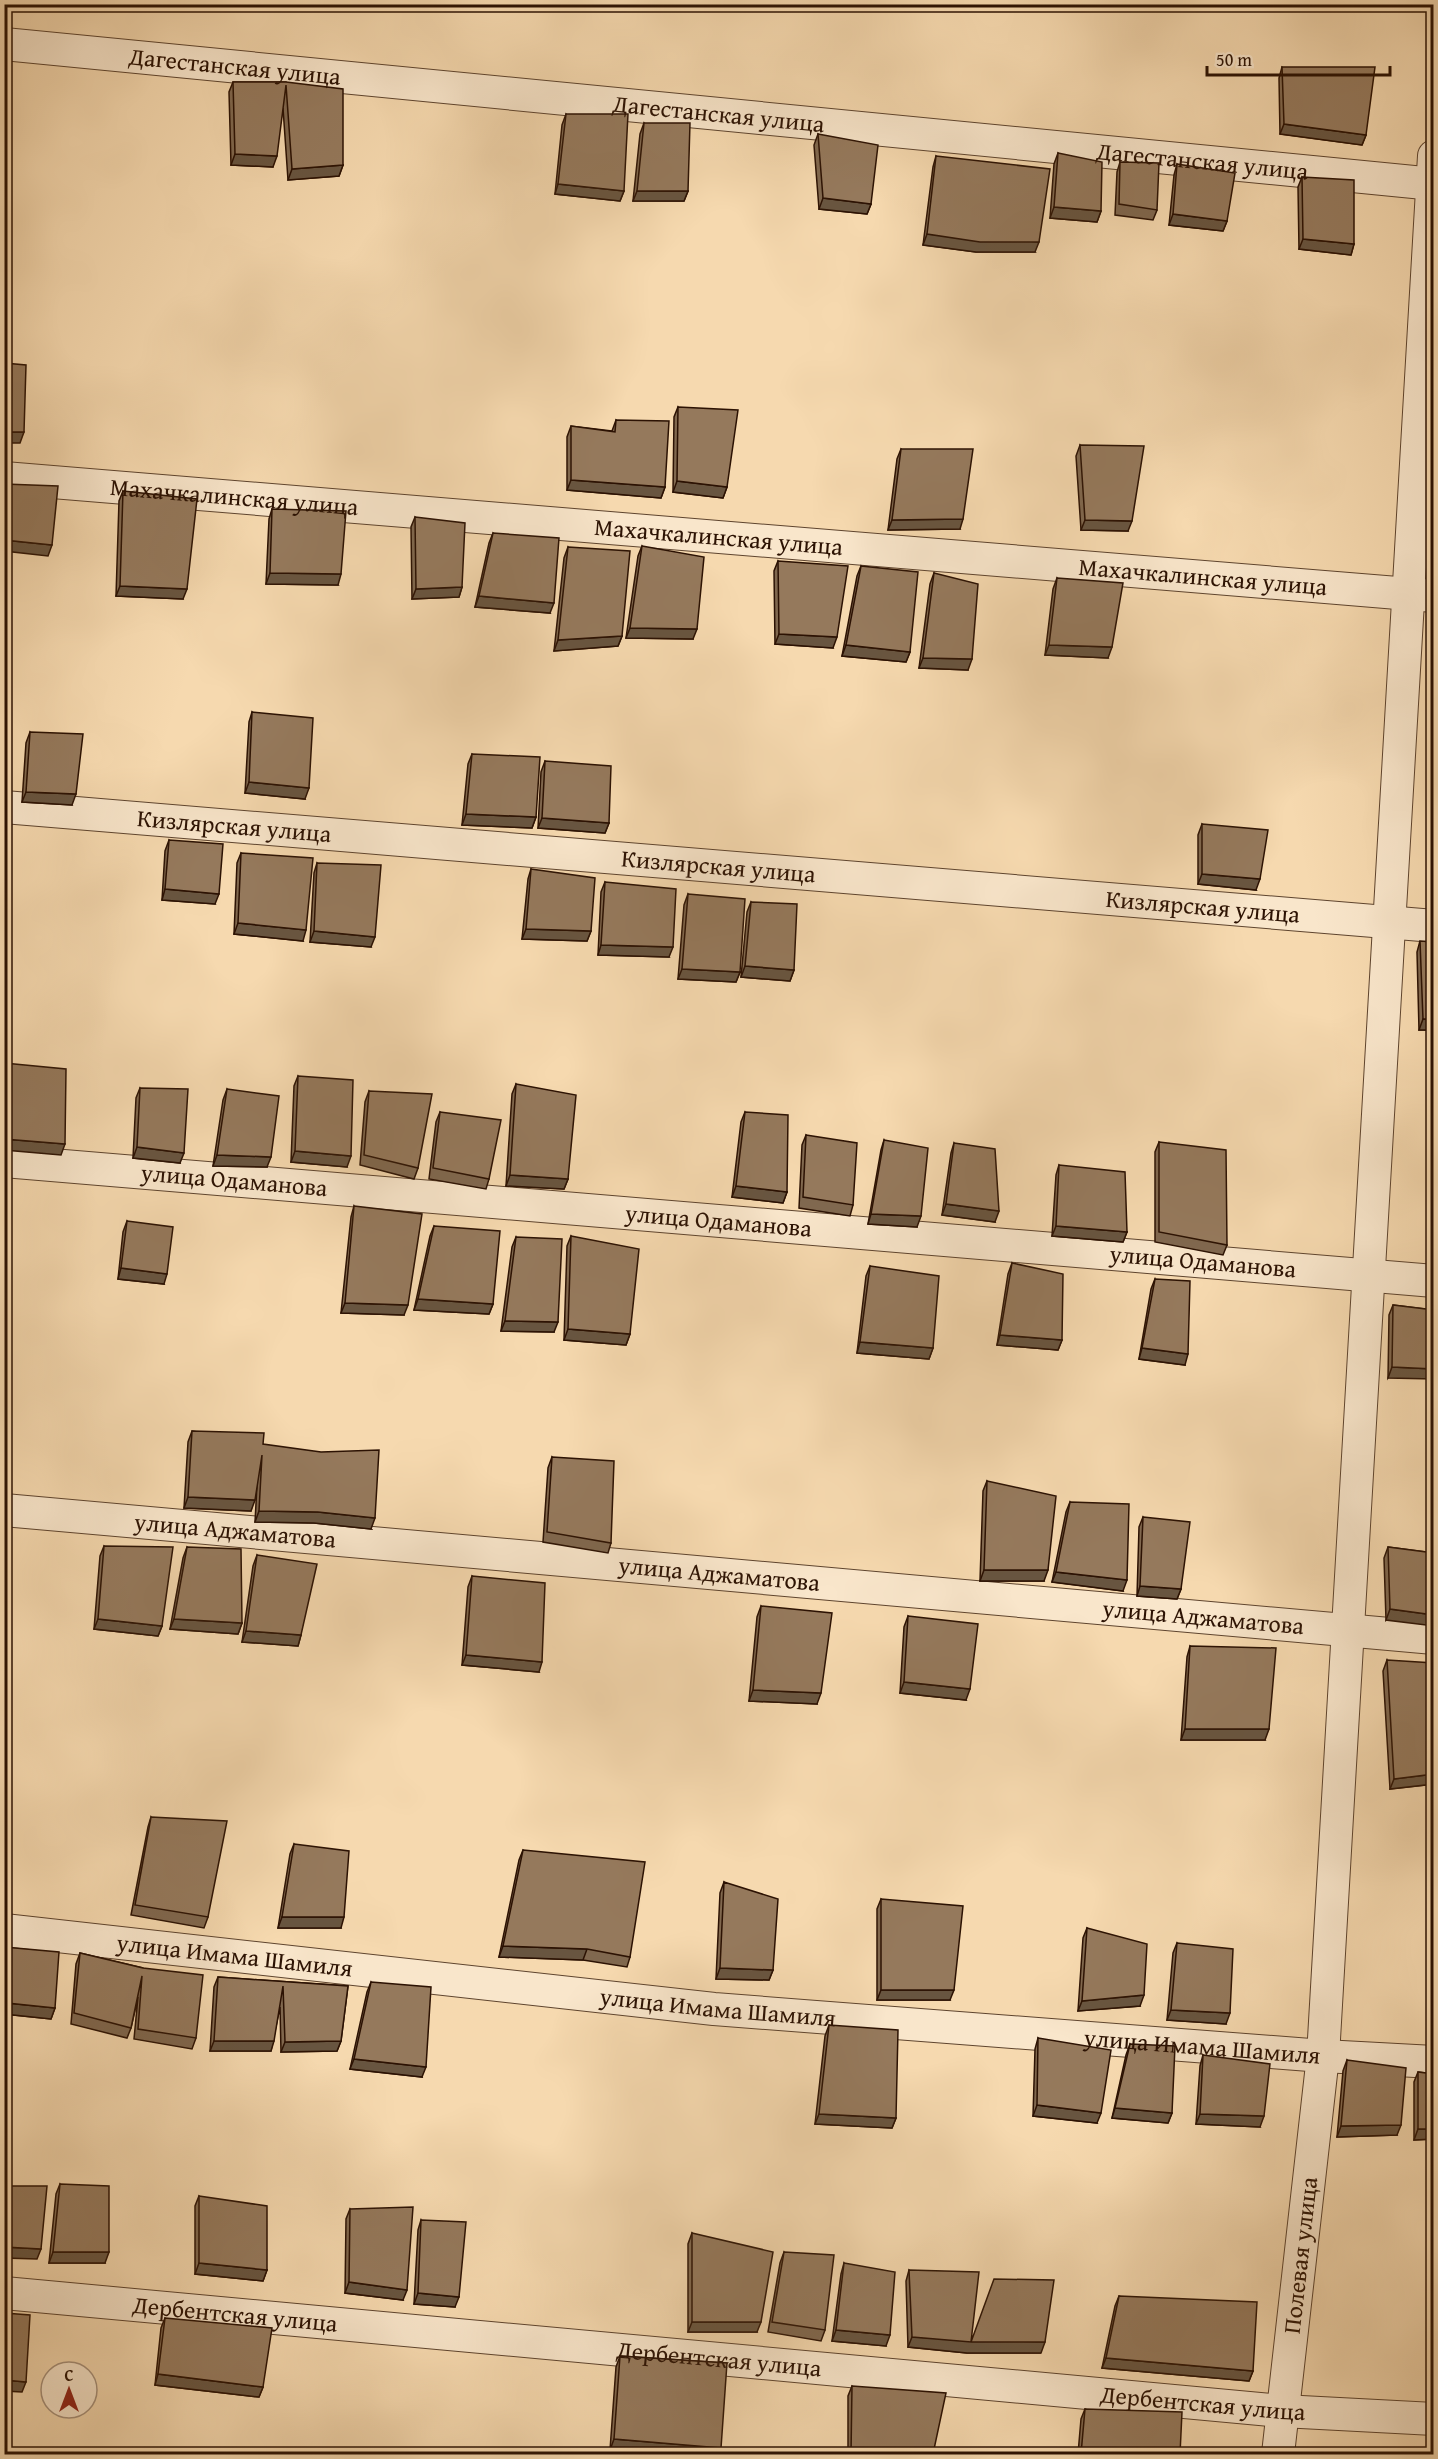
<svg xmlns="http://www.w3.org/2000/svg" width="1438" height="2459" font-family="'Gentium Book Plus',serif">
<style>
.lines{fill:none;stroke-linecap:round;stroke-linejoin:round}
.minor-casing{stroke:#5e442e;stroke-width:34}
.minor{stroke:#f9e6cb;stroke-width:32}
.wall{fill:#80684f;stroke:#2c1203;stroke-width:1.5}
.shaded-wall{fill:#685540;stroke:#2c1203;stroke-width:1.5}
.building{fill:#95795c;stroke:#2c1203;stroke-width:1.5}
.labels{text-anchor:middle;stroke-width:4.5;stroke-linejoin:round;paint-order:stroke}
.street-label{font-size:24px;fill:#2c1203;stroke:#f9e6cb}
</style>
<rect width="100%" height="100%" fill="#f6d9af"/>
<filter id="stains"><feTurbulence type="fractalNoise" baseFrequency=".00333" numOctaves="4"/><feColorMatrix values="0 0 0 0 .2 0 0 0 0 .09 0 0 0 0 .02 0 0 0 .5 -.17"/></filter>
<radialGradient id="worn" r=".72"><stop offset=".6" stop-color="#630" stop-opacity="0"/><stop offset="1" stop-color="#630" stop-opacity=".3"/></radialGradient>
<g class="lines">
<g class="minor-casing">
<g id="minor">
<path id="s1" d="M4 44 1434 184"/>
<path id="s2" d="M4 478 1434 596"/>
<path id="s3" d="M4 807 1434 926"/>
<path id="s4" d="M4 1161 1434 1281"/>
<path id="s5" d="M4 1510 1434 1638"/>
<path id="s6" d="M4 1930 714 2009 1323 2056 1434 2062"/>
<path id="s7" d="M4 2293 1282 2411 1434 2419"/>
<path id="s8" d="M1278 2454 1323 2056 1434 156"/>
</g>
</g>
<use href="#minor" class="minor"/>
</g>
<path class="wall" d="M1282 67 1366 135 1362 145 1280 134 1279 78Z
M233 82H286L343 165 339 176 288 180 283 108 273 167 231 165 229 92Z
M566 114 624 191 620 201 555 194 562 125Z
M644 123 688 191 684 201H633L640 134Z
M818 134 871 204 867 214 819 209 814 145Z
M1058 153 1101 211 1097 222 1050 218 1054 164Z
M936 156 1035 252H976L923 245 933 167Z
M1120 162 1157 210 1153 220 1115 215 1117 172Z
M1177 164 1227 221 1223 231 1169 225 1174 175Z
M1302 177 1354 244 1351 255 1299 249 1298 187Z
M678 407 727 487 723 498 673 492 674 417Z
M616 420 665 487 661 498 567 490V437L571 426 612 431Z
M1080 445 1128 531 1081 530 1076 456Z
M901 449 960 529 888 530 897 459Z
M123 491 183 599 116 596 119 501Z
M272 509 338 585 266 584 269 519Z
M415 517 462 587 459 597 412 599 411 527Z
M493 533 550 613 475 607 489 543Z
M642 546 693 639 626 638 638 556Z
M568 547 622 636 618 646 554 651 564 558Z
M778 561 833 648 775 644 774 571Z
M861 566 910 652 906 662 842 656 857 576Z
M934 573 968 670 919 668 930 584Z
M1057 578 1108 658 1045 655 1053 589Z
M252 712 305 799 245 793 249 722Z
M30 732 72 805 22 802 26 743Z
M472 754 536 817 532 828 462 825 468 764Z
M545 761 609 823 605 833 538 828 541 772Z
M1202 824 1256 890 1198 884V835Z
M169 840 215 904 162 900 165 851Z
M241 853 303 941 234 934 237 863Z
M317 863 371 947 310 942 314 873Z
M531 869 591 931 587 941 522 939 528 879Z
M605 882 669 957 598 955 601 892Z
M688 894 740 972 736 982 678 979 684 905Z
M751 902 794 970 790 981 741 977 747 912Z
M1420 941 1434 1030H1419L1417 952Z
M298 1076 347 1167 291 1162 294 1086Z
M516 1084 568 1179 564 1189 506 1186 512 1094Z
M140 1088 180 1163 133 1158 136 1098Z
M227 1089 267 1167 213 1166 223 1100Z
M369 1091 418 1168 414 1179 360 1165 365 1102Z
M440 1112 489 1179 486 1189 429 1179 436 1122Z
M745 1112 787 1192 783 1203 732 1197 741 1122Z
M806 1135 853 1205 850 1216 799 1208 802 1145Z
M884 1140 917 1227 868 1224 881 1150Z
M1159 1142 1227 1245 1223 1255 1155 1242V1152Z
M954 1143 995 1222 942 1215 951 1153Z
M1059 1165 1127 1232 1123 1242 1052 1236 1056 1175Z
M354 1206 404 1315 341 1313 351 1217Z
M127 1221 164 1284 118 1279 123 1232Z
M434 1226 493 1304 489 1314 414 1310 430 1236Z
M571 1236 630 1334 626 1345 564 1340 567 1246Z
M516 1237 554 1332 501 1331 512 1247Z
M1012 1263 1062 1340 1058 1350 997 1345 1008 1274Z
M870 1266 933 1348 929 1359 857 1353 866 1276Z
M1155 1279 1185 1365 1139 1359 1151 1289Z
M1393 1305 1434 1310 1388 1378 1389 1315Z
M192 1431 263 1444 371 1529 314 1523 255 1522 257 1485 251 1511 184 1508 188 1442Z
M552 1457 611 1543 608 1553 543 1542 548 1468Z
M987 1481 1044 1581H980L983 1491Z
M1070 1502 1123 1591 1052 1582 1066 1512Z
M1143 1517 1181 1589 1177 1599 1137 1596 1139 1527Z
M104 1546 162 1626 158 1636 94 1629 100 1556Z
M187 1547 242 1623 238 1634 170 1629 183 1558Z
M1388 1547 1434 1553 1386 1620 1384 1558Z
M257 1555 301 1635 298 1646 242 1642 253 1566Z
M472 1576 539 1672 462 1665 468 1587Z
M761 1606 817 1704 749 1701 757 1617Z
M908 1616 966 1700 900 1693 904 1627Z
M1190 1646 1265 1740H1181L1187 1657Z
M1387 1660 1434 1784 1390 1789 1383 1671Z
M151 1817 208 1917 204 1928 131 1915 148 1827Z
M294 1844 341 1928H278L290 1854Z
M523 1850 630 1957 627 1967 583 1960 499 1957 519 1860Z
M724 1882 773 1970 769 1980 716 1979 720 1893Z
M881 1899 950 2000H877V1909Z
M1087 1928 1140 2006 1078 2011 1083 1938Z
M1177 1943 1226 2024 1167 2020 1173 1953Z
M4 1947 55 2008 51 2019 4 2014Z
M1434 1951V2037L1431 2036 1432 1954Z
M80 1953 143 1968 196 2038 192 2049 134 2039 138 1997 131 2028 127 2038 71 2024 76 1964Z
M218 1977 348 1986 341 2041 337 2051 281 2052 280 2007 271 2051H210L214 1987Z
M371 1982 422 2077 350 2069 367 1992Z
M829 2025 896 2118 892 2128 815 2124 825 2036Z
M1038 2038 1097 2123 1033 2116 1035 2049Z
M1130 2044 1172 2113 1168 2123 1112 2118 1126 2055Z
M1203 2055 1260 2127 1196 2124 1200 2066Z
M1347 2060 1397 2135 1337 2137 1343 2071Z
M1418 2072 1434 2074V2139L1414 2140V2082Z
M60 2184 105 2263H49L56 2194Z
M199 2196 267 2270 263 2281 195 2274V2206Z
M350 2209 403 2300 345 2293 346 2219Z
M421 2220 455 2307 414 2304 418 2230Z
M692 2233 757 2332H688V2244Z
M784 2252 825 2330 821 2341 768 2332 780 2263Z
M844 2263 886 2346 832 2341 841 2274Z
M909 2270 971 2342 1041 2353H967L908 2347 906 2281Z
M1119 2296 1253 2371 1249 2381 1102 2368 1115 2306Z
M165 2318 263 2387 259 2397 155 2385 161 2328Z
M620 2356 727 2363 610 2450 616 2367Z
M852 2386 933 2454H848V2396Z
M1085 2409 1180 2454H1078L1081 2419Z"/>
<path class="shaded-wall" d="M1284 124 1366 135 1362 145 1280 134Z
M235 154 277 156 273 167 231 165Z
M343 165 339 176 288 180 292 169Z
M558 184 624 191 620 201 555 194Z
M637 191H688L684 201H633Z
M823 198 871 204 867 214 819 209Z
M1054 207 1101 211 1097 222 1050 218Z
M1173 214 1227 221 1223 231 1169 225Z
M927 234 1039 242 1035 252H976L923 245Z
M1303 239 1354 244 1351 255 1299 249Z
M4 432H24L20 443H4Z
M571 480 665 487 661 498 567 490Z
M677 481 727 487 723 498 673 492Z
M963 519 960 529 888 530 892 520Z
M1085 520 1132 521 1128 531 1081 530Z
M4 540 52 545 48 556 4 551Z
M270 573 341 574 338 585 266 584Z
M120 586 187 589 183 599 116 596Z
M462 587 459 597 412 599 416 589Z
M479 596 554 603 550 613 475 607Z
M630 628 697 629 693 639 626 638Z
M779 634 837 637 833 648 775 644Z
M622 636 618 646 554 651 558 640Z
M846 645 910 652 906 662 842 656Z
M1049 645 1112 647 1108 658 1045 655Z
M923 658 972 659 968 670 919 668Z
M249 782 309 788 305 799 245 793Z
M26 792 76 794 72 805 22 802Z
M466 814 536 817 532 828 462 825Z
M542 818 609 823 605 833 538 828Z
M1202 874 1260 879 1256 890 1198 884Z
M165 889 219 894 215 904 162 900Z
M238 923 306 930 303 941 234 934Z
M526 929 591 931 587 941 522 939Z
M314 931 375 937 371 947 310 942Z
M601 945 673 947 669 957 598 955Z
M745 966 794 970 790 981 741 977Z
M682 969 740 972 736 982 678 979Z
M1423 1019H1434V1030H1419Z
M4 1139 65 1144 61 1155 4 1150Z
M137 1147 184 1153 180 1163 133 1158Z
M295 1151 351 1156 347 1167 291 1162Z
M217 1155 271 1157 267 1167 213 1166Z
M510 1175 568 1179 564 1189 506 1186Z
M736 1186 787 1192 783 1203 732 1197Z
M946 1204 999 1211 995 1222 942 1215Z
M871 1214 921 1216 917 1227 868 1224Z
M1056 1226 1127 1232 1123 1242 1052 1236Z
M121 1268 167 1274 164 1284 118 1279Z
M418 1299 493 1304 489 1314 414 1310Z
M345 1303 408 1305 404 1315 341 1313Z
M505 1321 558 1322 554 1332 501 1331Z
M568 1329 630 1334 626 1345 564 1340Z
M1000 1335 1062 1340 1058 1350 997 1345Z
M860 1342 933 1348 929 1359 857 1353Z
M1142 1348 1188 1354 1185 1365 1139 1359Z
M1392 1367 1434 1369V1379L1388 1378Z
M188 1497 255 1500 251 1511 184 1508Z
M259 1511 318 1512 375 1518 371 1529 314 1523 255 1522Z
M984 1570H1048L1044 1581H980Z
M1056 1572 1127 1580 1123 1591 1052 1582Z
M1140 1586 1181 1589 1177 1599 1137 1596Z
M1390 1609 1434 1615V1626L1386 1620Z
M98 1619 162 1626 158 1636 94 1629Z
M174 1619 242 1623 238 1634 170 1629Z
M246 1631 301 1635 298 1646 242 1642Z
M466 1655 542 1662 539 1672 462 1665Z
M904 1682 970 1689 966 1700 900 1693Z
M753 1690 821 1693 817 1704 749 1701Z
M1185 1729H1269L1265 1740H1181Z
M1434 1774V1784L1390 1789 1394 1779Z
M282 1917H344L341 1928H278Z
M503 1946 587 1949 583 1960 499 1957Z
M720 1968 773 1970 769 1980 716 1979Z
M881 1990H954L950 2000H877Z
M1144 1995 1140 2006 1078 2011 1082 2001Z
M7 2003 55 2008 51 2019 4 2014V2009Z
M1171 2010 1230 2013 1226 2024 1167 2020Z
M214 2041H274L271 2051H210Z
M341 2041 337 2051 281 2052 285 2042Z
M354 2059 426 2067 422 2077 350 2069Z
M1037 2105 1101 2113 1097 2123 1033 2116Z
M1115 2108 1172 2113 1168 2123 1112 2118Z
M819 2114 896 2118 892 2128 815 2124Z
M1200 2114 1264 2116 1260 2127 1196 2124Z
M1401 2125 1397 2135 1337 2137 1341 2126Z
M1418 2129H1434V2139L1414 2140Z
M4 2247 41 2249 37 2259 4 2258Z
M53 2252H109L105 2263H49Z
M199 2263 267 2270 263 2281 195 2274Z
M349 2282 407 2290 403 2300 345 2293Z
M418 2293 459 2297 455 2307 414 2304Z
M692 2322H761L757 2332H688Z
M836 2330 890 2335 886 2346 832 2341Z
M912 2337 1045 2342 1041 2353H967L908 2347Z
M1106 2358 1253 2371 1249 2381 1102 2368Z
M158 2374 263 2387 259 2397 155 2385Z
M4 2380 26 2382 22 2392 4 2391Z
M614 2439 721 2448 718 2454H672L610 2450Z"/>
<path class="building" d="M1282 67H1375L1366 135 1284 124Z
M233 82H286L343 89V165L292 169 286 85 277 156 235 154Z
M566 114H628L624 191 558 184Z
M644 123H690L688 191H637Z
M818 134 878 145 871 204 823 198Z
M1058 153 1102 162 1101 211 1054 207Z
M936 156 1050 169 1039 242H980L927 234Z
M1120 162 1159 163 1157 210 1119 204Z
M1177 164 1235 173 1227 221 1173 214Z
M1302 177 1354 180V244L1303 239Z
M4 363 26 365 24 432H4Z
M678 407 738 410 727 487 677 481Z
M616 420 669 421 665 487 571 480V426L615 432Z
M1080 445 1144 446 1132 521 1085 520Z
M901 449H973L963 519 892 520Z
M4 484 58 486 52 545 4 540Z
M123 491 197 499 187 589 120 586Z
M272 509 346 511 341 574 270 573Z
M415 517 465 523 462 587 416 589Z
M493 533 559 538 554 603 479 596Z
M642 546 704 557 697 629 630 628Z
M568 547 630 551 622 636 558 640Z
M778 561 848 566 837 637 779 634Z
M861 566 918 572 910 652 846 645Z
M934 573 978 584 972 659 923 658Z
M1057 578 1123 583 1112 647 1049 645Z
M252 712 313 718 309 788 249 782Z
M30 732 83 734 76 794 26 792Z
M472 754 540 757 536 817 466 814Z
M545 761 611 766 609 823 542 818Z
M1202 824 1268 830 1260 879 1202 874Z
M169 840 223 844 219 894 165 889Z
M241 853 313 858 306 930 238 923Z
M317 863 381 865 375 937 314 931Z
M531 869 595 878 591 931 526 929Z
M605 882 676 889 673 947 601 945Z
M688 894 745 899 740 972 682 969Z
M751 902 797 904 794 970 745 966Z
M1420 941 1434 942V1019H1423Z
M4 1063 66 1069 65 1144 4 1139Z
M298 1076 353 1080 351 1156 295 1151Z
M516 1084 576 1095 568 1179 510 1175Z
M140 1088 188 1089 184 1153 137 1147Z
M227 1089 279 1096 271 1157 217 1155Z
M369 1091 432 1094 418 1168 364 1155Z
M440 1112 501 1120 489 1179 433 1168Z
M745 1112 788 1115 787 1192 736 1186Z
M806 1135 857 1143 853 1205 803 1197Z
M884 1140 928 1148 921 1216 871 1214Z
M1159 1142 1226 1150 1227 1245 1159 1232Z
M954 1143 995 1149 999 1211 946 1204Z
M1059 1165 1125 1172 1127 1232 1056 1226Z
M354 1206 422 1214 408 1305 345 1303Z
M127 1221 173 1227 167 1274 121 1268Z
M434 1226 500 1231 493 1304 418 1299Z
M571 1236 639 1249 630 1334 568 1329Z
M516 1237 562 1239 558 1322 505 1321Z
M1012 1263 1063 1274 1062 1340 1000 1335Z
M870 1266 939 1276 933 1348 860 1342Z
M1155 1279 1190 1281 1188 1354 1142 1348Z
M1393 1305 1434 1310V1369L1392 1367Z
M192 1431 264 1433 263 1444 321 1452 379 1450 375 1518 318 1512 259 1511 262 1455 255 1500 188 1497Z
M552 1457 614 1461 611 1543 547 1532Z
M987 1481 1056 1496 1048 1570H984Z
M1070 1502 1129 1504 1127 1580 1056 1572Z
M1143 1517 1190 1522 1181 1589 1140 1586Z
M104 1546 173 1547 162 1626 98 1619Z
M187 1547 241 1549 242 1623 174 1619Z
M1388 1547 1434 1553V1615L1390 1609Z
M257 1555 317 1564 301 1635 246 1631Z
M472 1576 545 1583 542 1662 466 1655Z
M761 1606 832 1613 821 1693 753 1690Z
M908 1616 978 1624 970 1689 904 1682Z
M1190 1646 1276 1648 1269 1729H1185Z
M1387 1660 1434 1663V1774L1394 1779Z
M151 1817 227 1821 208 1917 135 1905Z
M294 1844 349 1851 344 1917H282Z
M523 1850 645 1862 630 1957 587 1949 503 1946Z
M724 1882 778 1899 773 1970 720 1968Z
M881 1899 963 1906 954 1990H881Z
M1087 1928 1147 1944 1144 1995 1082 2001Z
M1177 1943 1233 1949 1230 2013 1171 2010Z
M4 1947 59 1952 55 2008 7 2003Z
M80 1953 143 1968 203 1975 196 2038 138 2029 142 1976 131 2028 74 2013Z
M218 1977 348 1986 341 2041 285 2042 283 1986 274 2041H214Z
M371 1982 431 1987 426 2067 354 2059Z
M829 2025 898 2030 896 2118 819 2114Z
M1038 2038 1111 2050 1101 2113 1037 2105Z
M1130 2044 1175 2046 1172 2113 1115 2108Z
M1203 2055 1270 2064 1264 2116 1200 2114Z
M1347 2060 1406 2068 1401 2125 1341 2126Z
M1418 2072 1434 2074V2129H1418Z
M60 2184 109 2186V2252H53Z
M4 2186H47L41 2249 4 2247Z
M199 2196 267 2206V2270L199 2263Z
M413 2207 407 2290 349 2282 350 2209Z
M421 2220 466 2222 459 2297 418 2293Z
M692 2233 773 2252 761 2322H692Z
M784 2252 834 2255 825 2330 772 2322Z
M844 2263 895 2272 890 2335 836 2330Z
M909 2270 979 2272 971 2342 912 2337Z
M994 2279 1054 2280 1045 2342H971Z
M1119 2296 1257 2302 1253 2371 1106 2358Z
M4 2313 30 2315 26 2382 4 2380Z
M165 2318 272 2328 263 2387 158 2374Z
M620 2356 727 2363 721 2448 614 2439Z
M852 2386 946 2393 933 2454H851Z
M1085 2409 1182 2412 1180 2454H1081Z"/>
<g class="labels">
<g class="street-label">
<text dy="8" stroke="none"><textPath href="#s1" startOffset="232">Дагестанская улица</textPath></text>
<text dy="8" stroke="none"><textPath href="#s1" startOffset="718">Дагестанская улица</textPath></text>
<text dy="8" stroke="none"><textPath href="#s1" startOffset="1204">Дагестанская улица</textPath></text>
<text dy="8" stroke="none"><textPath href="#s2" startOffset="231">Махачкалинская улица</textPath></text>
<text dy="8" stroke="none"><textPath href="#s2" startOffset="717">Махачкалинская улица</textPath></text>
<text dy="8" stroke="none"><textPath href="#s2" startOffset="1203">Махачкалинская улица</textPath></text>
<text dy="8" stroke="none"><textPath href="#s3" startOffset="231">Кизлярская улица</textPath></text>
<text dy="8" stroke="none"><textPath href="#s3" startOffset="717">Кизлярская улица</textPath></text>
<text dy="8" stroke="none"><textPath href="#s3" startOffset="1203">Кизлярская улица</textPath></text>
<text dy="8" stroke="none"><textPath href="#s4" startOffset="231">улица Одаманова</textPath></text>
<text dy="8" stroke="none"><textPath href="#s4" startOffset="717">улица Одаманова</textPath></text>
<text dy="8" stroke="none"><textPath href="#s4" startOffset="1203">улица Одаманова</textPath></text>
<text dy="8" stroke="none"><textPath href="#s5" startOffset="232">улица Аджаматова</textPath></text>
<text dy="8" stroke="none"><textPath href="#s5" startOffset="718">улица Аджаматова</textPath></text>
<text dy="8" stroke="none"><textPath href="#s5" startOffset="1204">улица Аджаматова</textPath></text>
<text dy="8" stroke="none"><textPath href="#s6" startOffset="232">улица Имама Шамиля</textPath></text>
<text dy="8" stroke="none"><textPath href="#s6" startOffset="718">улица Имама Шамиля</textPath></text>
<text dy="8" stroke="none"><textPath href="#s6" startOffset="1204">улица Имама Шамиля</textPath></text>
<text dy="8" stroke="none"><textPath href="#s8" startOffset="200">Полевая улица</textPath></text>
<text dy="8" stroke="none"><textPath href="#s7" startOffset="232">Дербентская улица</textPath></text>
<text dy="8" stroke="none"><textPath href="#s7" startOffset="718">Дербентская улица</textPath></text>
<text dy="8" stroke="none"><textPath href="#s7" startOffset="1204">Дербентская улица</textPath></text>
</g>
</g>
<rect width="1438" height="2459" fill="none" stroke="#f6d9af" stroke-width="24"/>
<rect x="6" y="6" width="1426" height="2447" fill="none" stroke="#2c1203" stroke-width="3"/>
<rect x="12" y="12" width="1414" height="2435" fill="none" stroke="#2c1203" stroke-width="1.5"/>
<g transform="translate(69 2390)"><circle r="28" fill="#f9e6cb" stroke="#a7917b" stroke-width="1.5"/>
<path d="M0-4.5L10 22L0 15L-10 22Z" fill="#8f2418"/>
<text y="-9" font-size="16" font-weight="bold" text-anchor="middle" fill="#2c1203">С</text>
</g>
<path d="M1207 66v9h183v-9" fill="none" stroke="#2c1203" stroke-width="3"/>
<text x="1216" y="66" font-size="18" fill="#2c1203" stroke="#f9e6cb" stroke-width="4.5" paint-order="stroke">50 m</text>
<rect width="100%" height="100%" filter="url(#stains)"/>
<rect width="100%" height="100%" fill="url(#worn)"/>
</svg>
